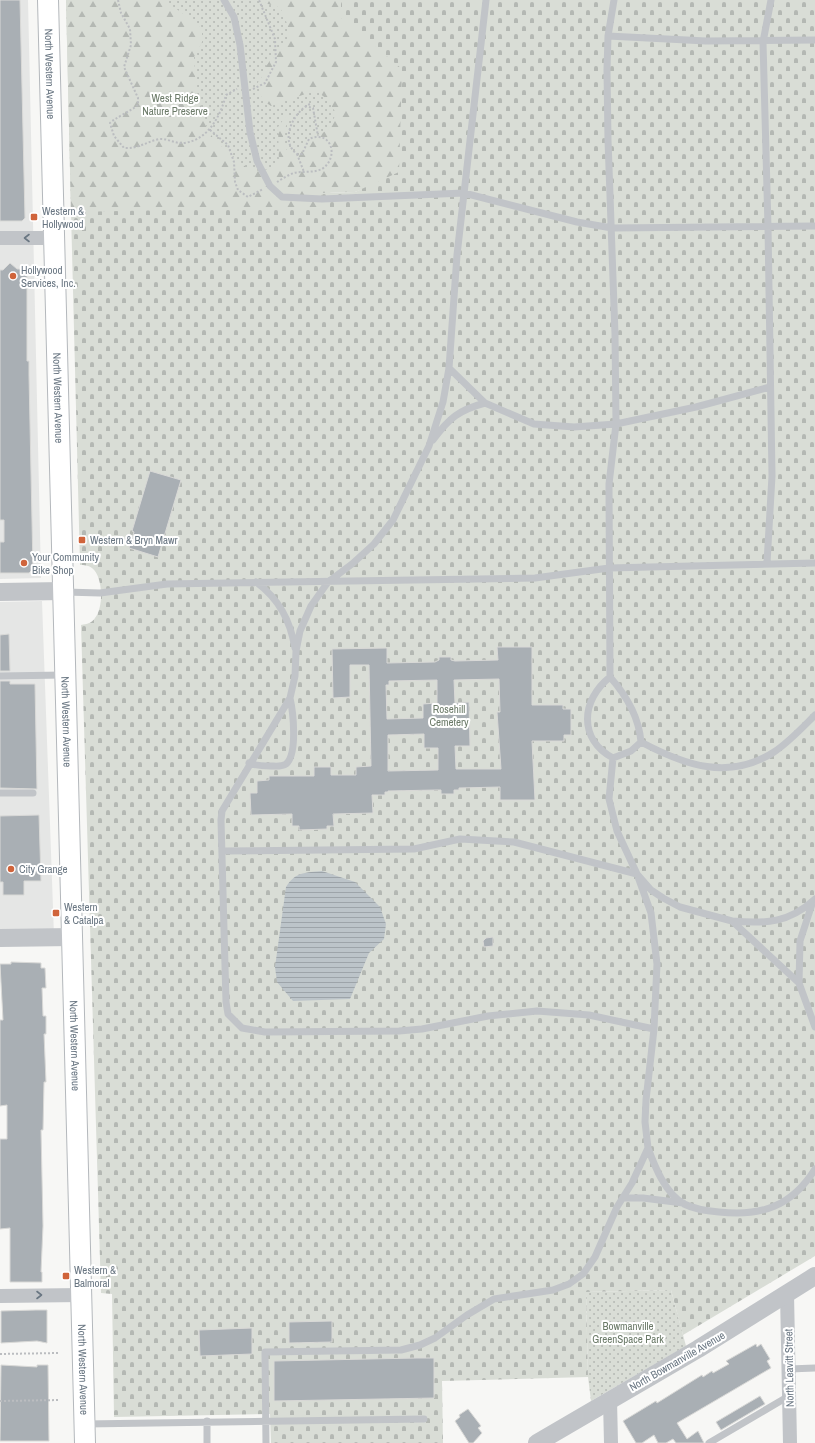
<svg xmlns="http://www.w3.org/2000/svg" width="815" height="1443" font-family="'Archivo Narrow',sans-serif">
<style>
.built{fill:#e5e6e5}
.grass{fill:url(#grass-dots)}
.forest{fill:url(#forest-firs)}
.cemetery{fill:url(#cemetery-stones)}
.water{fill:url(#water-rules)}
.building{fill:#a9afb4;stroke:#d9d9d7;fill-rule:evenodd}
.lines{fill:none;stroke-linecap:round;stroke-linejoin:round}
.secondary-casing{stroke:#b4b8bc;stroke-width:22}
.path{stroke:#bbbdc0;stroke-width:2;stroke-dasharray:2 2;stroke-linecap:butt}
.service{stroke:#c1c4c8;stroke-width:7}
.minor{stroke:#c1c4c8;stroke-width:14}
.tertiary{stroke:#c1c4c8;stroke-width:18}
.secondary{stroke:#fff;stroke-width:20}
.oneway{stroke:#697682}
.poi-dot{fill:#d0643b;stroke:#fff;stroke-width:1.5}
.labels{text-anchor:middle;stroke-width:4;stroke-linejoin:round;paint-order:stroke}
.street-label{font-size:11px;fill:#697682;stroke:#fff}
.park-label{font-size:11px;fill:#6b7a68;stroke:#fff}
.poi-label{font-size:11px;fill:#697682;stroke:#fff;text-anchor:start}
</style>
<defs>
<pattern id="grass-dots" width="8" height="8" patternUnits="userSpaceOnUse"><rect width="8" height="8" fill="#d9ddd6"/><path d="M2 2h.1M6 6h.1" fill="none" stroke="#b4b8b3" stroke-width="1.8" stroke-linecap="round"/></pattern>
<pattern id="forest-firs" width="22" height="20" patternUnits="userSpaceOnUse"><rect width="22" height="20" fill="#d9ddd6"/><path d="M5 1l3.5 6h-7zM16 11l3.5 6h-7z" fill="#b4b8b3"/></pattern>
<pattern id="cemetery-stones" width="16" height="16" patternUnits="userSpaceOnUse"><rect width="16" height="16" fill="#d9ddd6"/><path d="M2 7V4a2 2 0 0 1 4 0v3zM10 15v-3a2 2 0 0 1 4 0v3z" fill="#b4b8b3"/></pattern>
<pattern id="water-rules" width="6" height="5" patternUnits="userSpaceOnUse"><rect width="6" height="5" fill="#bcc4c9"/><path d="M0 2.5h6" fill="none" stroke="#9da4a9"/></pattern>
</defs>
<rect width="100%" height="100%" fill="#f7f7f5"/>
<path class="built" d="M0 0H28L41 578 0 579Z
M42 601 54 936H0V602Z"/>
<path class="grass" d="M66 0H341L402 69 322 207 71 212Z
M671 1290 686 1346 591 1401 588 1377 586 1292Z"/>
<path class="forest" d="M66 0H163L197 23 202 30V42L194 57 196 89 206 125 214 140 246 167 258 171 274 168 279 163 278 127 286 116 289 117 283 135 286 149 298 159 301 146 309 137 321 134 330 128 336 113 327 99 319 93 311 92 271 106 262 100 258 82C263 77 264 71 267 65 278 49 295 45 286 21 284 16 283 10 278 7 272 4 269 6 261 0H455L401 174 355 192 322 193V207L166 220 71 212Z"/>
<path class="cemetery" d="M341 0H815V1256L683 1335 671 1290 586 1292 588 1377 442 1381 443 1443H271L270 1414 114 1417 112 1294 101 1293 81 625C87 624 92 623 95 618 104 607 103 576 92 568 88 565 84 565 80 565L71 212 322 207V193L355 192 399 172 402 69 341 18Z"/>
<path class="water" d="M322 871 355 882 380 907 386 924 384 939 369 953 350 999 293 1001 277 982 275 967 286 887C296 871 306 873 322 871Z"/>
<path class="building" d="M0 0H20L25 218 22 221H0Z
M10 263 17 269H27V361H29V375L33 569 29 573H0V542H4V520H0V270H3Z
M150 471 181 480 158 557 129 548 134 532 132 531Z
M9 634 10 671H0V635Z
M497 647H532V705H563V709H571V735H564V741H532L535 800H500V787L459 788V790H454V794H441V790H436L388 791V792H385V795H372L373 813 333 814 334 826H327V829L299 830V826H292V814L251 815 250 793H257V781L269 780V776H314V767H331V775H356V767L371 766 369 665H350V697L333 698 332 649 387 648V663L435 662 439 660V657H451V660L455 661 498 660ZM499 679 500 712H497L501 769H456L455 746H470L469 702 455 703 454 680ZM437 680V703L423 704V718L387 719 386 685H389V681ZM424 734V748H438V770L388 771V735Z
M0 681H10V684H35L37 789 0 788Z
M39 815 41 881H24V895H3V882H0V816Z
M493 937V946L484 947 483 941 486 938Z
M11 962 41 963V968H45L46 988H42L43 1016H46V1034H44L46 1082H44L43 1130H41L43 1226 41 1272H42V1282H10V1228L0 1229V1139H7V1105L0 1106V1020H3L0 964H11Z
M36 1310H47V1343L37 1341 1 1343V1311Z
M332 1321V1342L289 1343V1322Z
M252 1328V1354L200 1356 199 1330Z
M756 1344 757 1347 761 1344 770 1359 767 1361 771 1368 677 1423 687 1439 698 1431 704 1443H676L673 1439 666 1443H658L654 1435 642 1443H636L623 1421 656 1401 657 1403 702 1375 703 1377 712 1371 713 1373 729 1364 726 1361Z
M417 1358H434V1398L274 1401V1361Z
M1 1365 37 1367V1365H48L49 1441H0Z
M760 1396 765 1404 721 1430 716 1422Z
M468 1409 481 1426 478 1428 482 1433 473 1443H469L455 1421 460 1417 459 1415Z"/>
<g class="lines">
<g class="secondary-casing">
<g id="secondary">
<path id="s1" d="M48 0 85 1443"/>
</g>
</g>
<path class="path" d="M118 0 121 13 130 29 131 45 124 67 138 98V105C131 111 113 119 110 123L114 136 124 148C138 149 146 142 159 139 167 138 175 144 184 143 208 140 220 117 226 95L237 89
M253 89 265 83 276 62 275 39 259 0
M305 106 313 108 318 136
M210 130 228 145 234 162 235 182 238 190 248 197 263 189
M297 154 304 172
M277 182C282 179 288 175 294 173 303 171 314 173 322 169 340 157 331 129 309 139L302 154H297C279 141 293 112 310 104
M0 1354 58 1353
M0 1401 60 1400"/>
<path class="service" d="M224 0 234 17 240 45 250 132 257 161 270 186 282 197 322 199 464 193 577 222 612 228 815 226
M486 0 457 255 449 368 443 402 429 446 393 520 374 544 352 564 328 582 311 606 300 631 296 651 295 676 290 698 222 811 221 820 226 1002 228 1014 242 1028 265 1032 399 1031 422 1029 488 1016 537 1011 589 1015 654 1029
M608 36 706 41 815 40
M449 368 485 403 534 424 574 427 616 424 696 407 770 387
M433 440C449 418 459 410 485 403
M767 563 772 476 768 227 763 42 771 0
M256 582C279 599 290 620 295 648
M65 592 100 593 167 584 535 578 609 568 815 563
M0 676 64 675
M610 677C626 695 639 718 641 742 684 765 729 781 774 752 789 742 802 728 815 715
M613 758 631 751 641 742
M249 763C256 766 263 766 271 766 275 766 282 767 286 764 298 754 293 711 290 698
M0 793H33
M222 851 414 849 460 839 514 842 637 874 651 890 663 898 680 907 732 921 799 983 815 1027
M732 921C766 924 789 923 815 899
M799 983 800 941 813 901
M648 1148C655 1167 665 1193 684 1204 694 1209 707 1211 719 1212 761 1217 792 1206 815 1169
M623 1198H643L683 1203
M789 1369 815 1368
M207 1421V1443
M85 1424 424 1419
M266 1443 265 1352 401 1350 420 1345 435 1338 467 1315 494 1299 553 1290 569 1284 583 1274 595 1257 617 1207 632 1183 648 1148 645 1122 646 1100 654 1029 657 964 651 913 637 874 617 831 609 799 613 758C578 739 581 700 610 677L609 484 616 424 615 334 608 140 607 70 608 36 614 0
M709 1443 789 1396"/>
<path class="minor" d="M0 238H54
M787 1294 790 1443
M0 1296 82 1295
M610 1400 611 1443"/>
<path class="tertiary" d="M0 592 63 591
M0 938 72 937
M537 1443 698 1349 815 1276"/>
<use href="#secondary" class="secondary"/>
</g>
<defs><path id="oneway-chevron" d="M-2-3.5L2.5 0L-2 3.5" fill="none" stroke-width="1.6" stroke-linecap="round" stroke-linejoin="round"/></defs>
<g class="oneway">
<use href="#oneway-chevron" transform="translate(27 238) rotate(180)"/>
<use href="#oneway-chevron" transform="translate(39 1295)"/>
</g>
<g class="poi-dot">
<rect x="30" y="213" width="8" height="8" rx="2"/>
<circle cx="13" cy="276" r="4"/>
<rect x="78" y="536" width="8" height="8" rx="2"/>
<circle cx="24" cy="563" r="4"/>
<circle cx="11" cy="869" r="4"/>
<rect x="52" y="909" width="8" height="8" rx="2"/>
<rect x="62" y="1272" width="8" height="8" rx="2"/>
</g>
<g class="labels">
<g class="street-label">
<text dy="4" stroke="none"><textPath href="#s1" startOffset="74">North Western Avenue</textPath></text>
<text dy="4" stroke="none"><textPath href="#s1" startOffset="398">North Western Avenue</textPath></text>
<text dy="4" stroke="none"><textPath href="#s1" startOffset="722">North Western Avenue</textPath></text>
<text dy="4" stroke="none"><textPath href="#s1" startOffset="1046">North Western Avenue</textPath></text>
<text transform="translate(677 1361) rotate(-30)" y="4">North Bowmanville Avenue</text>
<text transform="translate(789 1368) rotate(-91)" y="4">North Leavitt Street</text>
<text dy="4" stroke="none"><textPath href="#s1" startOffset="1370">North Western Avenue</textPath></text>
</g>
<g class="park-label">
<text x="175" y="102">West Ridge<tspan x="175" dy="13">Nature Preserve</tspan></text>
<text x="449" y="713">Rosehill<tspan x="449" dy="13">Cemetery</tspan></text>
<text x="628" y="1330">Bowmanville<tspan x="628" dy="13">GreenSpace Park</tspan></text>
</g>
<g class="poi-label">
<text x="42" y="215">Western &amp;<tspan x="42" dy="13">Hollywood</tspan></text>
<text x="21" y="274">Hollywood<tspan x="21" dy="13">Services, Inc.</tspan></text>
<text x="90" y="544">Western &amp; Bryn Mawr</text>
<text x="32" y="561">Your Community<tspan x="32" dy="13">Bike Shop</tspan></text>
<text x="19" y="873">City Grange</text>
<text x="64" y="911">Western<tspan x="64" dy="13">&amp; Catalpa</tspan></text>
<text x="74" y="1274">Western &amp;<tspan x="74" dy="13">Balmoral</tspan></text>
</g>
</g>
</svg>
